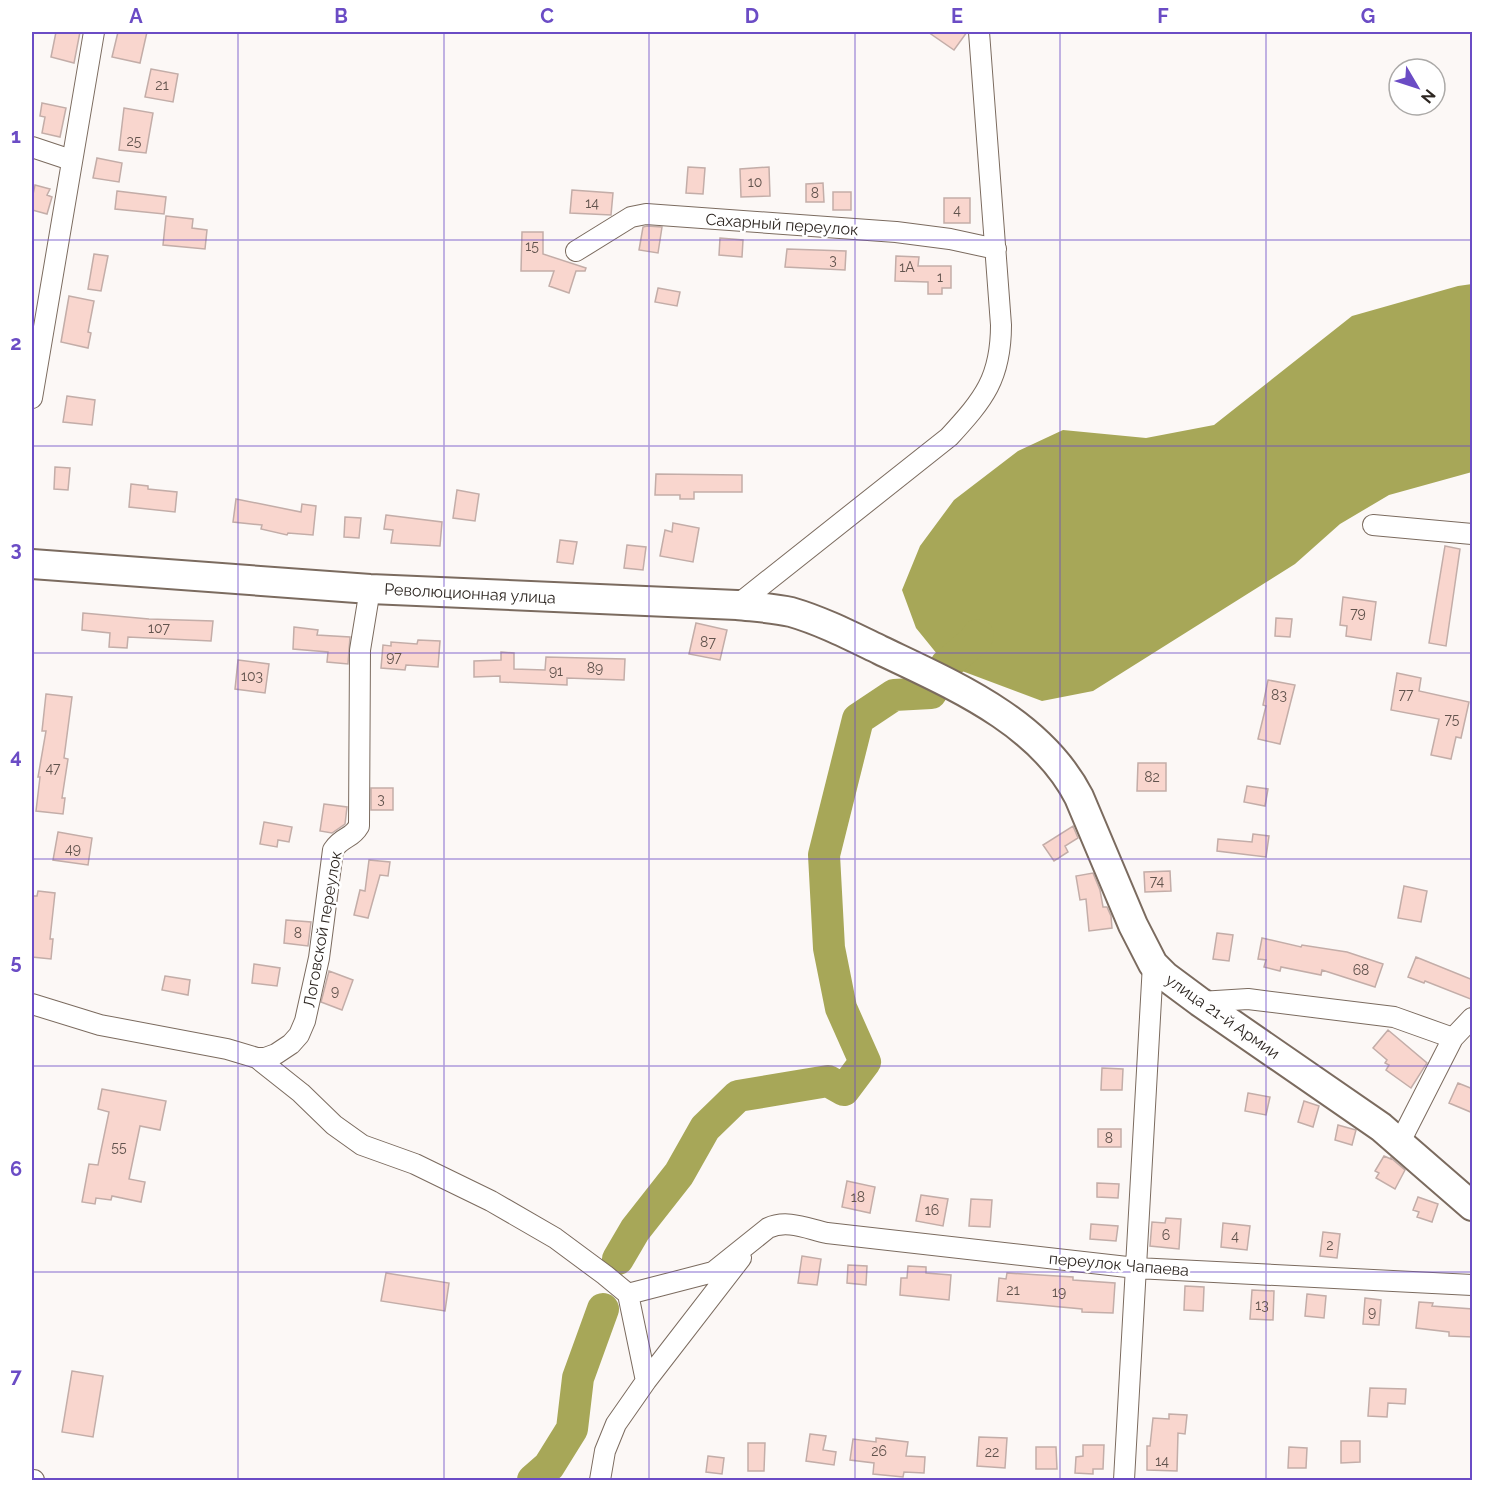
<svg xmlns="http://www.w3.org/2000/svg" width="1504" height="1512" font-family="Raleway,sans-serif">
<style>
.water{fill:#a7a758}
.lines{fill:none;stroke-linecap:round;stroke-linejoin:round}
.river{stroke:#a7a758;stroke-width:32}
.building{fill:#f9d6ce;stroke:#c3ada8;stroke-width:1.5}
.street-casing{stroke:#7b6b5f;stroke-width:22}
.secondary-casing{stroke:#7b6b5f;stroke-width:32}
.street{stroke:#fff;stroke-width:20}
.secondary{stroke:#fff;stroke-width:28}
.grid{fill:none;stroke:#6b4cc5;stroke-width:1.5;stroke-opacity:0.55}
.labels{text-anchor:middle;stroke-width:5;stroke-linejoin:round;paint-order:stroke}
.number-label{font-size:14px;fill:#61534d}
.street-label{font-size:16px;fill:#2e2722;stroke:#fff}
.neatline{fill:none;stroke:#6b4cc5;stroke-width:2}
.grid-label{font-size:20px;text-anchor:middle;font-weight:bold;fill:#6b4cc5}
</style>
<rect width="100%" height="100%" fill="#fcf8f6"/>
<path class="water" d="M1472 284V472L1389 495 1340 524 1295 564 1093 691 1042 701 946 665 916 628 902 590 920 546 954 500 1018 451 1063 430 1146 438 1214 425 1352 316 1458 286Z"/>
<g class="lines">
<path class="river" d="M618 1259 635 1230 679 1174 705 1128 738 1096 828 1081 844 1090 865 1062 841 1008 829 948 824 855 858 719 894 695 931 693 946 665 974 641 978 635
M533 1480 549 1466 572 1429 578 1378 603 1309"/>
</g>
<path class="building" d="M56 32H80L74 63 51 57Z
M118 32H147L140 63 112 57Z
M928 32H967L954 50Z
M151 69 178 74 173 102 145 97Z
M42 103 66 108 60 137 42 133 45 117 40 116Z
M124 108 153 113 146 153 119 150Z
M97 158 122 163 119 182 93 178Z
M688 167 705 168 703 194 686 193Z
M769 167 770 196 741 197 740 169Z
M823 183 824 202H806V184Z
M35 185 50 189 47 195 52 197 47 214 32 210V199Z
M572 190 613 193 611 215 570 213Z
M117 191 166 197 164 214 115 209Z
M833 192H851V210H833Z
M944 198H970V223H944Z
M166 216 193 219 192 228 207 230 205 249 163 245Z
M647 226 662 227 658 253 639 250 643 227Z
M522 232H543V254L586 268 585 271H576L569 293 549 286 554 271H521Z
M720 238 743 240 742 257 719 255Z
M787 249 846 251 845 270 785 267Z
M94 254 108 256 101 291 88 289Z
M896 256 919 257 918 266H951V288H942V294H928V282L895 281Z
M658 288 680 292 677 306 655 302Z
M69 296 94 301 88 332 91 333 88 348 61 342Z
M67 396 95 400 92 425 63 422Z
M55 467 70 468 68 490 54 489Z
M656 474 742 475V492H694V499H680V495H655Z
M131 484 148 486V489L177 492 175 512 129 507Z
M457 490 479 494 475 521 453 518Z
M236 499 301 512 302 504 316 506 313 535 288 533 287 535 261 529 262 525 233 522Z
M386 515 442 522 440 546 391 543 393 530 384 529Z
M345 517 361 518 359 538 344 537Z
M673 523 699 528 693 562 660 556 665 530 672 532Z
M560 540 577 542 573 564 557 562Z
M627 545 646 547 643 570 624 568Z
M1445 546 1460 549 1446 646 1429 643Z
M1343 597 1376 602 1371 640 1346 636 1347 626 1340 625Z
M83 613 149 619 213 621 211 641 128 637 127 648 109 647 110 633 82 630Z
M1276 618 1292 619 1290 637 1275 636Z
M696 623 727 630 720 660 689 654Z
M294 627 318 630 317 635 350 637 348 664 327 662 328 652 293 649Z
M418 640 440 641 438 667 406 665 405 670 381 668 383 645 391 646V642L417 644Z
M501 652 514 653V669L545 670 546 657 625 659 624 680 567 678V685L500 682V676L474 677V661L501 660Z
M238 660 269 664 265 693 235 689Z
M1397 673 1421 678 1419 691 1469 702 1461 738 1456 737 1451 759 1431 755 1439 719 1391 710Z
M1268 680 1295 685 1280 744 1258 739 1266 706 1263 705Z
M46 694 72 697 64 758 68 759 62 798H65L63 814 36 811 40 777H38L46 731H42Z
M1138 763H1166V791H1137Z
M1247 786 1268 789 1265 806 1244 802Z
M371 788H393V810H371Z
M324 804 347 807 345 824 332 833 320 831Z
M264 822 292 827 289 842 278 840 277 847 260 844Z
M1073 826 1078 838 1065 846 1068 852 1054 861 1043 845Z
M58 832 92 838 88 865 53 860Z
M1253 834 1269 836 1266 857 1217 851 1218 839 1252 842Z
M369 860 390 862 388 876 380 875 368 918 354 915 360 890 365 891Z
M1170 871 1171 891 1145 892 1144 872Z
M1093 873 1100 890 1103 907H1107L1111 916 1112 928 1089 931 1086 899 1080 900 1076 876Z
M1404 886 1427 891 1421 922 1398 918Z
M38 891 55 893 50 939H53L51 959 32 957V896H37Z
M286 920 311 922 308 946 284 943Z
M1217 933 1233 935 1229 961 1213 959Z
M1262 938 1301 947 1302 945 1347 952 1383 964 1375 987 1322 970 1321 975 1281 967 1280 971 1264 967 1266 960 1258 959Z
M1416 957 1473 980V1000L1425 981 1424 983 1408 977Z
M254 964 280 968 277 986 252 983Z
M329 971 353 980 342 1010 321 1002Z
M165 976 190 980 188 995 162 990Z
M1388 1030 1427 1063 1411 1088 1386 1070 1389 1065 1385 1063 1387 1060 1373 1048Z
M1102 1068 1123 1069 1122 1090H1101Z
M1458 1083 1473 1089V1113L1449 1103Z
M102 1089 166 1101 160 1130 140 1126 129 1179 145 1182 141 1202 112 1196 111 1200 96 1198 95 1204 82 1202 89 1164 98 1165 109 1112 98 1109Z
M1248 1093 1270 1097 1266 1115 1245 1111Z
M1304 1101 1319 1106 1313 1127 1298 1122Z
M1338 1125 1356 1130 1352 1145 1335 1140Z
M1098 1129H1121V1147H1098Z
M1384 1156 1391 1159V1158L1405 1170 1395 1189 1376 1178 1379 1173 1375 1171Z
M847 1181 875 1187 870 1213 842 1207Z
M1097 1183 1119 1184 1118 1198 1097 1197Z
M921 1195 948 1199 943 1226 916 1221Z
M1418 1197 1438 1204 1432 1222 1417 1217 1419 1212 1413 1210Z
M971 1199 992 1200 990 1227 969 1226Z
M1166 1218 1181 1219 1179 1249 1150 1246 1152 1222 1165 1223Z
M1223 1223 1250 1226 1247 1250 1221 1247Z
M1091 1224 1118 1226 1116 1241 1090 1239Z
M1323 1232 1340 1234 1337 1258 1320 1256Z
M802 1256 821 1259 817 1285 798 1283Z
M848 1265 867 1266 866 1285 847 1283Z
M908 1266 926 1267V1273L951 1275 949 1300 900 1295 901 1278H907Z
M386 1273 449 1283 445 1311 381 1301Z
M1007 1273 1073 1277V1280L1115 1283 1113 1313 1082 1312V1309L997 1301 999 1278 1006 1279Z
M1185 1286 1204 1287 1203 1311 1184 1310Z
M1252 1290 1274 1291 1273 1320 1250 1319Z
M1307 1294 1326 1296 1324 1318 1305 1316Z
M1365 1298 1381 1300 1379 1325 1363 1324Z
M1419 1302 1433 1303 1432 1306 1473 1309V1337L1449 1336V1332L1416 1328Z
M72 1371 103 1376 93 1437 62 1432Z
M1370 1388 1406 1389 1405 1404 1388 1403 1387 1417 1368 1416Z
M1169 1414 1187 1415 1185 1434 1178 1433 1177 1471 1147 1470V1446H1150L1153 1418 1169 1419Z
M810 1434 826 1436 823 1450 836 1452 834 1465 806 1461Z
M979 1437 1007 1438 1005 1468 977 1466Z
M876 1438 908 1442 906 1456 925 1457 924 1473 904 1472 903 1477 873 1474 874 1463 850 1460 853 1439 876 1442Z
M1341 1441H1360V1462L1341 1463Z
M748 1443H765L764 1471H748Z
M1083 1445H1104L1103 1469H1093V1474L1075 1473 1076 1457 1083 1456Z
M1036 1447H1056L1057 1469H1036Z
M1289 1447 1307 1448 1306 1468H1288Z
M708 1456 724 1458 722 1474 706 1472Z"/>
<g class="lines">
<g class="street-casing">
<path id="street" d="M32 147 71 160
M576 251 631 217 646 214 896 232 950 239 996 249
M32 398 94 32
M1373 525 1472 534
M737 605 949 437C984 399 1001 378 1001 325L979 32
M1200 1002 1248 999 1394 1017 1453 1038
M32 1004 100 1025 227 1049 257 1058H265L276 1054 291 1044 299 1035 305 1021 319 958 333 850C343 835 351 840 359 826L360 650 370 589
M257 1058 301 1093 334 1125 362 1145 415 1164 491 1201 555 1238 605 1275 628 1294 646 1381
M1400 1142 1453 1038 1472 1018
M628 1294 713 1272 768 1228C787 1219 808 1229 827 1233L1136 1268 1472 1285
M32 1480H34
M600 1480 605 1451 616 1424 646 1381 741 1258
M1124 1480 1153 964"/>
</g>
<g class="secondary-casing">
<path id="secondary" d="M32 564 370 589 737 605C755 607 774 608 791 612 822 621 851 636 880 650 953 685 1040 721 1079 797L1133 925 1153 964 1165 976 1200 1002 1381 1127 1472 1206"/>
</g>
<use href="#street" class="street"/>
<use href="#secondary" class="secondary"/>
</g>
<path class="grid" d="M238 32V1480M444 32V1480M649 32V1480M855 32V1480M1060 32V1480M1266 32V1480M32 240H1472M32 446H1472M32 653H1472M32 859H1472M32 1066H1472M32 1272H1472"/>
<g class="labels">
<g class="number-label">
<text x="162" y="90">21</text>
<text x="134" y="146">25</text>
<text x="755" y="187">10</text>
<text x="815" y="198">8</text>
<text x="592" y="208">14</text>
<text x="957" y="215">4</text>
<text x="532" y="251">15</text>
<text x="833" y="265">3</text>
<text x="907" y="272">1А</text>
<text x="940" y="282">1</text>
<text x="1358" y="618">79</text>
<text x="159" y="633">107</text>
<text x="708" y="647">87</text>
<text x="394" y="662">97</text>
<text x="595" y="673">89</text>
<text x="556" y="676">91</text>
<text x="252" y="681">103</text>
<text x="1406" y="699">77</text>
<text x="1279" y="700">83</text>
<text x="1452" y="724">75</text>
<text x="53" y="773">47</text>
<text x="1152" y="782">82</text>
<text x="381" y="804">3</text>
<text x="73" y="854">49</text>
<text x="1157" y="886">74</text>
<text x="298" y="938">8</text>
<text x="1361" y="975">68</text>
<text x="335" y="996">9</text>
<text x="1109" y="1143">8</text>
<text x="119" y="1152">55</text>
<text x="858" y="1202">18</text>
<text x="932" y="1215">16</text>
<text x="1166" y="1240">6</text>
<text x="1235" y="1241">4</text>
<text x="1330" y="1250">2</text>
<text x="1013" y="1295">21</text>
<text x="1059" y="1297">19</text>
<text x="1262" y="1310">13</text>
<text x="1372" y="1317">9</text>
<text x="879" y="1456">26</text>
<text x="992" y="1457">22</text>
<text x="1162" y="1466">14</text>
</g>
<g class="street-label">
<text transform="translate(782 224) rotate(4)" y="6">Сахарный переулок</text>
<text transform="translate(470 593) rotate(3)" y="6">Революционная улица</text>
<text transform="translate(322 929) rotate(-80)" y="6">Логовской переулок</text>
<text transform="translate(1223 1016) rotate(35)" y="6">улица 21-й Армии</text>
<text transform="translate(1119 1264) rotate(5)" y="6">переулок Чапаева</text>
</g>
</g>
<rect width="1504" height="1512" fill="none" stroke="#ffffff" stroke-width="66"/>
<g transform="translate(1417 87) rotate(129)"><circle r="28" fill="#ffffff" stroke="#aba9a7" stroke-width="1.5"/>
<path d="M0-4.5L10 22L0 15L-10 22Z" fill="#6b4cc5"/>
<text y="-9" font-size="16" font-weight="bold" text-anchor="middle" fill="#2e2722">N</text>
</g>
<rect x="33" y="33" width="1438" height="1446" class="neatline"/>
<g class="grid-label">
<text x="136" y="23">A</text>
<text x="341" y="23">B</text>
<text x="547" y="23">C</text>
<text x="752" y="23">D</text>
<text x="957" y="23">E</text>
<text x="1163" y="23">F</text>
<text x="1368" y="23">G</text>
<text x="16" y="143">1</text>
<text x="16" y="350">2</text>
<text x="16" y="556">3</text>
<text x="16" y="763">4</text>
<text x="16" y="969">5</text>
<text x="16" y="1176">6</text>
<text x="16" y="1383">7</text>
</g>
</svg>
